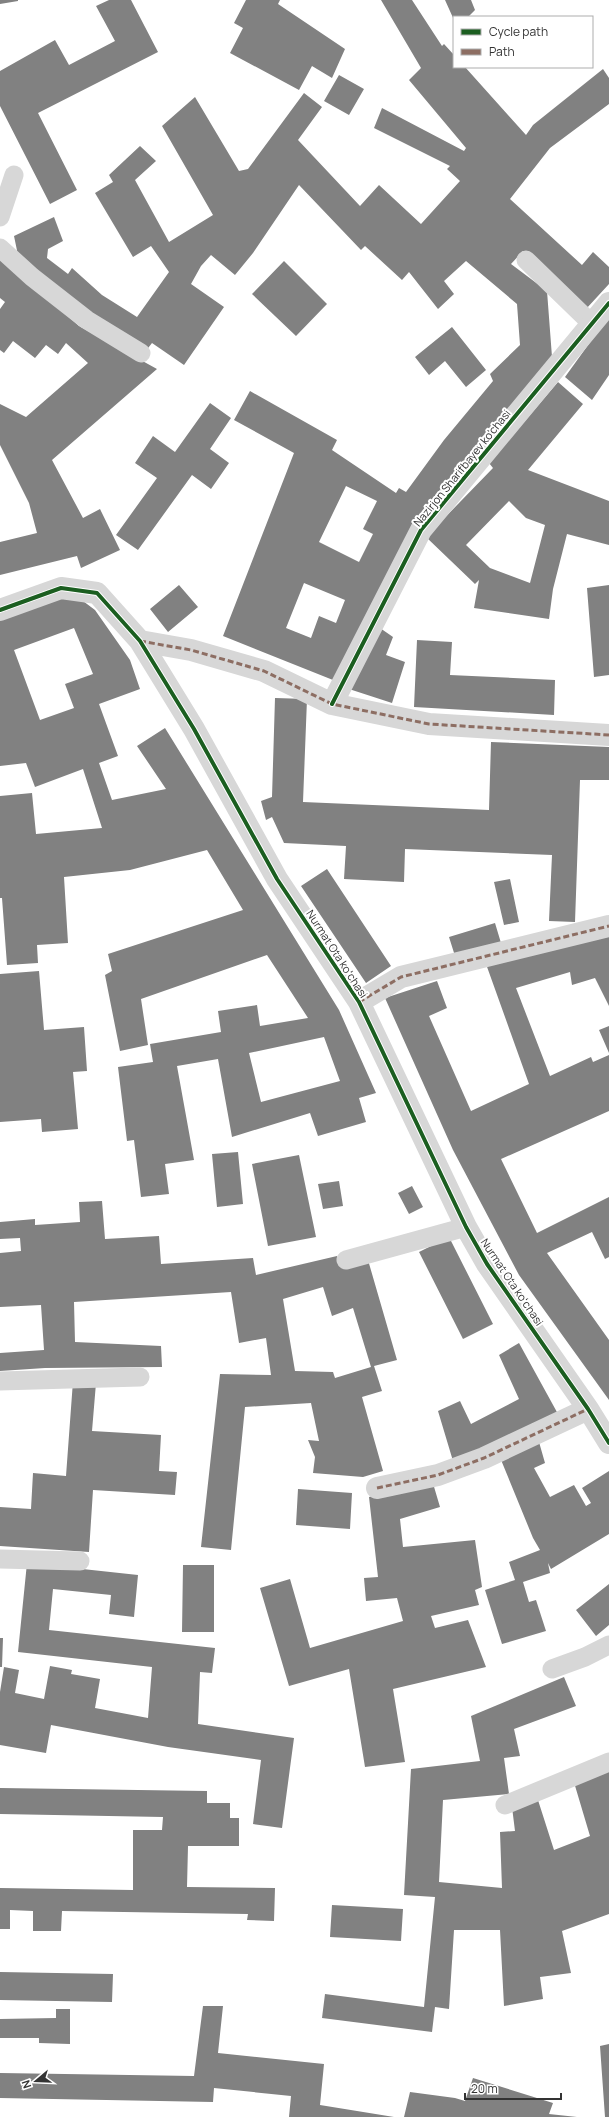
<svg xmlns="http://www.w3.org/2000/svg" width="609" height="2117" font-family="Manrope,sans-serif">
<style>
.building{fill:#818181;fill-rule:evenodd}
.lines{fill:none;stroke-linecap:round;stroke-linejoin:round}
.lane{stroke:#d7d7d7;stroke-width:19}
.street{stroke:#d7d7d7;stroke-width:22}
.quiet{stroke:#8d6e63;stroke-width:3;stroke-dasharray:6 3;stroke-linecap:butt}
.cycleway-casing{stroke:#fff;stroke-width:6}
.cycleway{stroke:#1b5e20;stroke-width:4}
.labels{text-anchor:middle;stroke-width:4;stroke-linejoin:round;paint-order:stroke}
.street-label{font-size:11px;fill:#333;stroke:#fff}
</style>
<rect width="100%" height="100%" fill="#fff"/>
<path class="building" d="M0 0H18V1L0 4Z
M109 0H131L158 52 38 113 77 190 50 204 0 106V71L55 40 69 65 115 41 96 6Z
M246 0H280L278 4 345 49 332 78 312 66 299 90 230 53 243 28 234 23Z
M381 0H412L442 46 444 44 454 55V67H465L526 135 533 125 603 69 609 78V104L550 148 510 199 582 265 593 252 609 267V284L586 309 523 251 511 264 547 291 552 357 467 459 338 682 223 636 294 453 234 420 250 391 337 440 332 450 396 493 399 488 406 492 444 440 493 381 490 374 520 345 517 304 466 261 444 281 454 294 438 309 409 272 402 280 365 246 361 250 299 185 253 253 235 275 211 255 201 266 191 284 224 307 184 365 152 343 145 352 19 260 14 236 54 217 63 241 48 249 47 258 68 274 72 268 102 295 137 317 169 272 151 246 133 257 95 193 113 182 109 175 140 146 156 161 135 180 169 242 213 215 162 126 195 97 239 171 248 169 304 93 322 107 298 140 360 206 379 185 421 224 460 181 447 169 450 166 374 128 382 108 464 151 466 148 409 80 421 68ZM346 486 377 501 363 529 373 534 359 562 319 542ZM304 583 345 600 336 623 319 616 311 638 286 628Z
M445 0H471L475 10 468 17H454V20Z
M339 75 364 89 349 115 324 101Z
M0 257 79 326 157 369 52 460 83 518 100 509 120 550 81 568 77 556 0 575V542L37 533 29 503 0 445V404L26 417 88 363 66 343 58 354 46 345 35 358 13 341 4 353 0 350V309L5 302 0 298Z
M284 261 327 304 296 336 252 294Z
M609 316V375L592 400 565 377Z
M452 327 486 370 466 387 445 361 429 375 415 357Z
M558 382 583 404 528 470 609 501V545L567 534 553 589 549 619 474 608 479 580 475 584 426 537 493 468 489 463ZM509 501 526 518 545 525 530 583 490 568 466 545Z
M210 403 231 418 210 449 229 463 211 489 192 475 138 550 116 535 157 478 135 463 153 436 175 452Z
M179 585 198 607 168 632 150 609Z
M609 585V675L594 677 587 588Z
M63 597 83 601 95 610 130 660 140 689 99 704 118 756 99 763 112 800 166 789 137 746 165 728 339 1010 376 1093 359 1098 366 1122 318 1136 310 1113 232 1137 218 1059 177 1066 194 1160 165 1164 169 1194 141 1197 134 1140 127 1141 118 1067 153 1062 150 1044 221 1032 218 1011 257 1005 260 1026 308 1018 267 955 141 999 148 1045 120 1051 105 975 112 971 108 954 243 910 207 850 130 870 64 877 68 943 37 945 38 963 7 965 2 898H0V796L32 793 36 834 102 828 83 769 35 787 26 763 0 766V620ZM74 628 93 674 65 684 74 708 40 720 14 650ZM324 1037 340 1081 261 1102 249 1053Z
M380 628 393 637 386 655 405 662 392 703 349 689Z
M417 640 452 642 450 675 555 680 554 715 414 707Z
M275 698 307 699 303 802 489 810 491 742 609 747V780H580L575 922 549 921 552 855 405 849 404 882 344 879 346 846 284 843 272 817 266 820 261 801 272 797Z
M327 869 391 966 366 983 301 886Z
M510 879 519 922 504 925 494 882Z
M495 923 501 943 455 956 449 937Z
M609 932V1006L595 978 572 985 570 972 516 988 550 1076 591 1057 593 1062 609 1055V1111L501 1159 537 1233 609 1197V1257L605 1259 592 1232 547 1253 609 1340V1400L519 1275 453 1150 385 998 437 981 447 1008 429 1016 471 1111 529 1084 486 964Z
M39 971 44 1030 84 1027 87 1071 73 1072 78 1129 42 1132 41 1119 0 1122V974Z
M609 1026V1053L599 1030Z
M238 1152 243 1204 217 1207 212 1154Z
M299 1155 316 1237 268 1246 252 1164Z
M339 1181 343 1206 323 1209 318 1184Z
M412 1186 423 1207 409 1214 398 1193Z
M102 1201 105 1239 159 1236 161 1264 253 1258 256 1275 337 1256 341 1267 368 1260 397 1360 374 1366 382 1391 362 1397 383 1471 363 1477 313 1473 315 1457 308 1440 319 1441 311 1403 245 1407 231 1550 201 1547 220 1374 271 1375 266 1338 239 1343 231 1292 74 1302 75 1342 161 1346 162 1367 45 1368 0 1371V1353L44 1350 41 1305 0 1307V1253L21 1251 20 1238 0 1239V1222L35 1219V1225L80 1222 79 1202ZM323 1287 332 1316 353 1308 371 1367 335 1378 333 1372 295 1371 283 1299Z
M449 1237 493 1324 463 1339 419 1252Z
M519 1343 558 1414 453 1461 438 1411 460 1401 471 1424 519 1399 499 1355Z
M73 1381 96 1383 92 1431 161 1435 159 1471 177 1472 175 1495 93 1490 89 1552 0 1546V1507L31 1509 33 1473 66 1476Z
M539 1442 545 1463 534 1468 550 1497 574 1485 586 1506 591 1503 582 1488 609 1471V1534L551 1569 548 1563 550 1573 523 1582 529 1602 536 1600 546 1631 502 1644 485 1590 515 1580 509 1562 540 1550 533 1538 499 1455Z
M432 1480 440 1507 400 1519 403 1547 475 1540 482 1587 475 1590 479 1605 431 1616 435 1628 468 1620 486 1667 393 1689 405 1762 365 1767 349 1669 289 1686 260 1588 290 1579 310 1648 403 1621 397 1598 366 1601 364 1578 378 1577 369 1497Z
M298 1489 352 1493 350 1529 296 1525Z
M27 1563 138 1575 134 1617 109 1614 111 1595 53 1589 49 1630 215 1648 212 1673 200 1672 198 1724 294 1738 282 1828 253 1824 261 1760 168 1747 51 1725 46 1753 0 1745V1692L4 1667 19 1670 15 1693 44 1699 50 1666 72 1670 71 1674 100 1679 95 1708 148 1718 152 1667 18 1652Z
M183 1565H214V1632H182Z
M609 1584V1625L596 1636 576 1610Z
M0 1638H3L2 1667H0Z
M564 1677 576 1706 514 1729 520 1756 504 1758 509 1794 443 1800 439 1882 502 1888 500 1832 515 1831 512 1807 537 1797 554 1850 590 1836 573 1779 609 1765V1914L562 1931 571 1973 540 1977 543 1999 504 2006 500 1930H454L449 2009 435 2007 432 2032 322 2018 325 1994 424 2007 435 1897 404 1895 411 1769 480 1761 471 1716Z
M0 1788 207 1791V1803H230V1818H239V1846H188L187 1887 275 1888 274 1921 247 1920 248 1914 62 1911 61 1931H33V1911L10 1910V1929H0V1888L133 1890V1830H162L163 1817 0 1814Z
M332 1905 403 1909 401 1941 330 1937Z
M0 1972 113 1974 112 2002 0 2000Z
M203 2006H223L218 2053 324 2064 320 2105 394 2117H289L291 2096 214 2088 213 2102 0 2098V2073L194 2076Z
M56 2009H70V2044L39 2043V2038H0V2019L56 2018Z
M609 2044V2117H605L600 2046Z
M473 2078 553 2103 549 2114 577 2117H404L410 2092 455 2098 465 2101Z"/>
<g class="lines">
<path class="lane" d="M0 217 14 175
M0 248 32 277 87 320 141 353
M526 260 592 324
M346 1260 466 1227
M0 1381 140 1377
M0 1559 80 1561
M552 1669 585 1657 609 1645
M505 1805 609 1762"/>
<path class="street" d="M0 610 61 588 97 593 140 641 194 729 277 879 359 1002 466 1227 487 1264 588 1409 609 1443
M140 641 191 650 264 671 332 704 429 724 609 735
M332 704 421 530 609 303
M359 1002 401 977 609 926
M377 1488 438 1475 484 1458 588 1409"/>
<path class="quiet" d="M140 641 191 650 264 671 332 704 429 724 609 735
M359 1002 401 977 609 926
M377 1488 438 1475 484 1458 588 1409"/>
<g class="cycleway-casing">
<path id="cycleway" d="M0 610 61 588 97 593 140 641 194 729 277 879 359 1002 466 1227 487 1264 588 1409 609 1443
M332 704 421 530 609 303"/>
</g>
<use href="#cycleway" class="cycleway"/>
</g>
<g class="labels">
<g class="street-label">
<text transform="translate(462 468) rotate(-51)" y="4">Nazirjon Sharifbayev ko'chasi</text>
<text transform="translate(337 954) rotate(57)" y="4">Nurmat Ota koʻchasi</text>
<text transform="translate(512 1282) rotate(56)" y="4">Nurmat Ota koʻchasi</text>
</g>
</g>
<rect x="453" y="16" width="140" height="52" fill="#ffffff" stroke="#adadad"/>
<rect x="461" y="29" width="20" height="6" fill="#1b5e20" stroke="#adadad"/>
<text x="489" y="36" font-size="12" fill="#333333">Cycle path</text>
<rect x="461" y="49" width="20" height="6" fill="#8d6e63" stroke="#adadad"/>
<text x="489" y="56" font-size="12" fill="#333333">Path</text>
<g transform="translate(36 2081) rotate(251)" stroke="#ffffff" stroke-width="3" paint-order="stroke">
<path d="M0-3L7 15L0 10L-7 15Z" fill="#333333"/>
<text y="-6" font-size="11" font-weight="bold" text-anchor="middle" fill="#333333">N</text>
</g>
<path d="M465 2093v6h96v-6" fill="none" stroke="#333333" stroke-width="2"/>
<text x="471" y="2093" font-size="12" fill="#333333" stroke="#ffffff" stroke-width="3" paint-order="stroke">20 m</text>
</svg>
